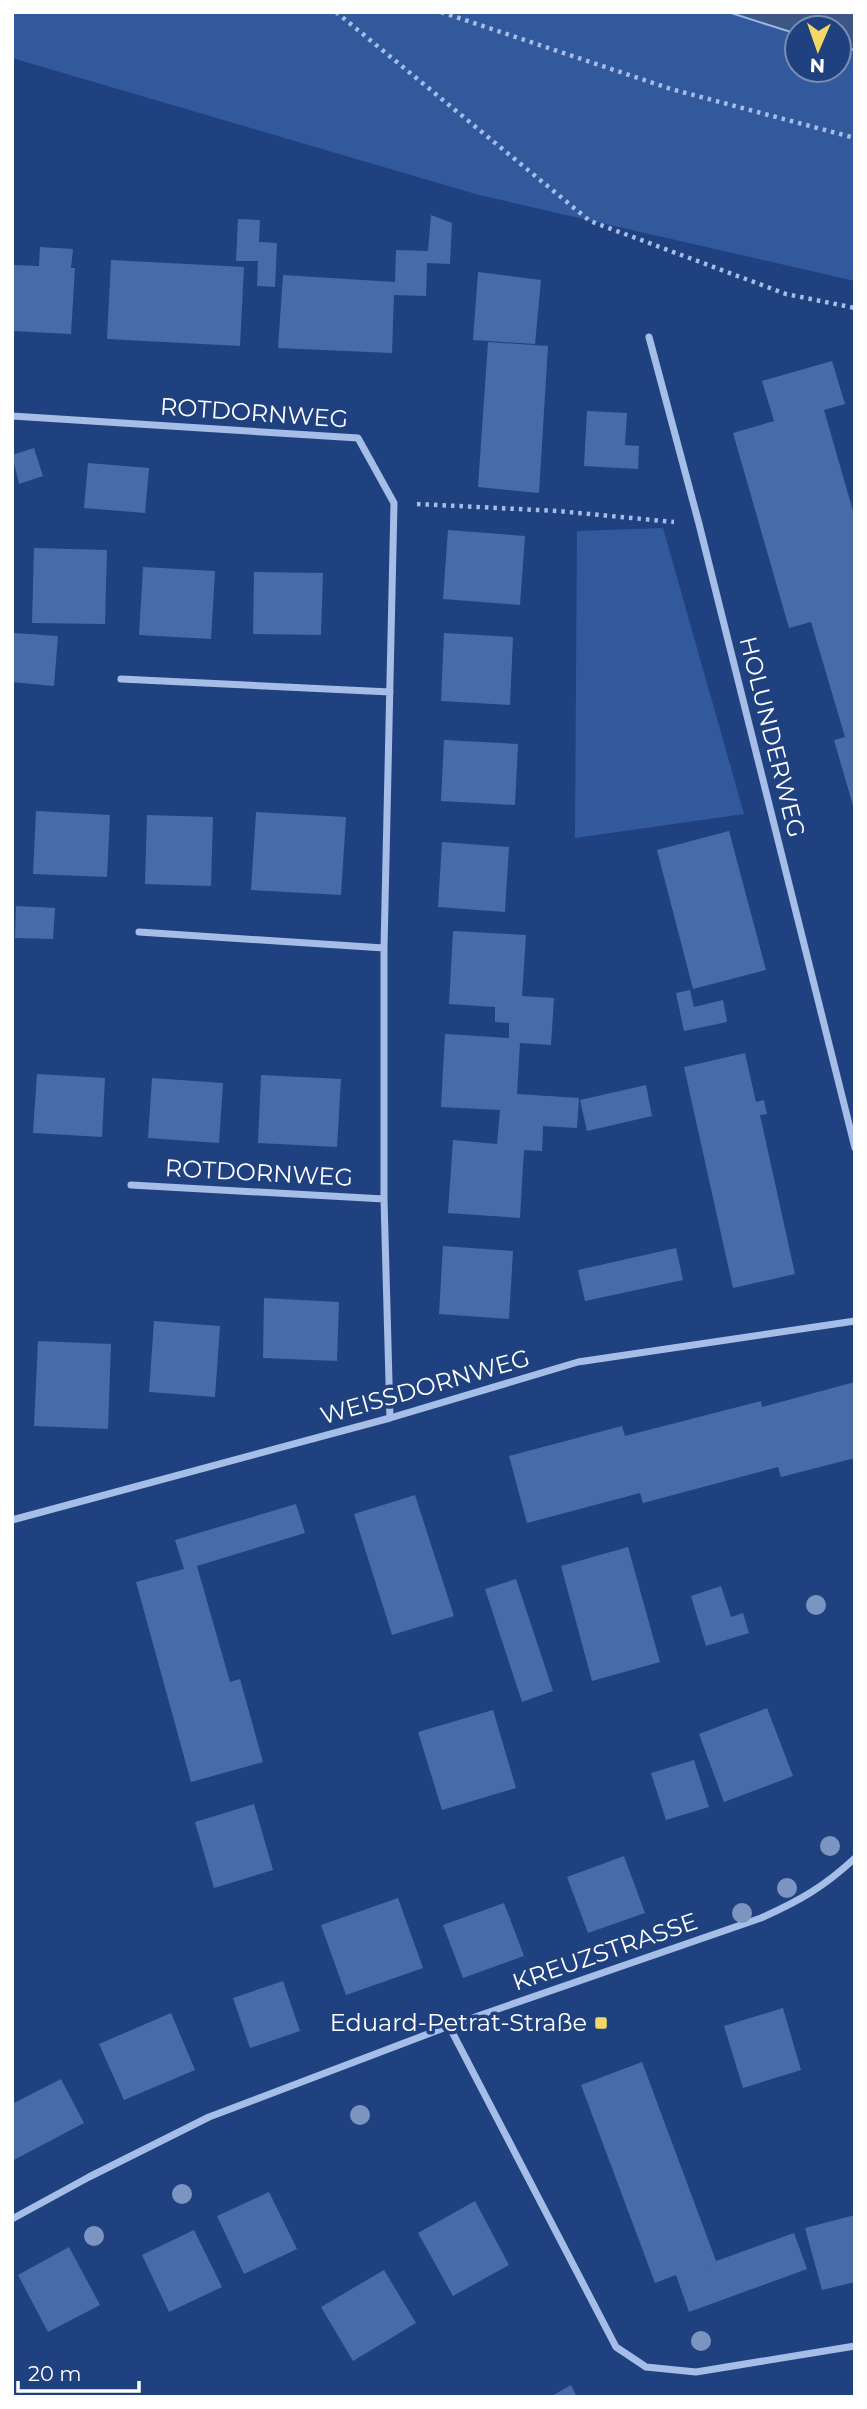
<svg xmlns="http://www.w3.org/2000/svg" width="867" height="2409" font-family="Montserrat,sans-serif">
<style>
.green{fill:#33599d;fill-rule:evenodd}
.water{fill:#3e5684;stroke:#98b6e9;stroke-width:2}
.building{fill:#496aa8}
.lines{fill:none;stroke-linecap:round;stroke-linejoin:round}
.path{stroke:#a5bde7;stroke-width:4.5;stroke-dasharray:3.5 5;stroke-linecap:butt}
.street{stroke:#a5bde7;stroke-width:7}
.tree{fill:#7c95c0}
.poi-dot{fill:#f4d866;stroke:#20417f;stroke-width:2.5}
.labels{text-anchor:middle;stroke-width:7;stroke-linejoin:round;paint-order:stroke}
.street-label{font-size:24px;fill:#fff;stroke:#20417f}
.poi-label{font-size:24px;fill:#fff;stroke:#20417f;text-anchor:end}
</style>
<rect width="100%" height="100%" fill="#20417f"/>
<path class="green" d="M12 12H855V281L479 195 12 58ZM797 28H839V70H797Z
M663 528 744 814 575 838 577 531Z"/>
<path class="water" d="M728 12H855V50L839 47V28H797V34Z"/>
<path class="building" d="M431 215 452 223 450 264 427 263 426 296 394 295 392 353 278 348 283 275 395 282 396 250 428 251Z
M238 219 260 220 259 242 277 243 275 287 257 286 258 261H236Z
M40 247 73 249 71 268H75L71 334 12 331V265L39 266Z
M111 260 244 267 240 346 107 339Z
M478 272 541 280 535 344 473 340Z
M488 342 548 346 539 493 478 487Z
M832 361 845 404 824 410 855 518 854 809 834 740 845 737 811 622 789 628 733 433 774 421 762 381Z
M587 411 627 413 625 445 639 446 638 469 584 466Z
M34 448 43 476 19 484 12 455Z
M88 463 149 468 145 513 84 508Z
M448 530 525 536 520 605 443 599Z
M34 548 107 550 105 624 32 623Z
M143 567 215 571 211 639 139 635Z
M254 572 323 573 321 635 253 634Z
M14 633 58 636 54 686 12 682Z
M444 633 513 637 510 705 441 701Z
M444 740 518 744 515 805 441 801Z
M36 811 110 815 107 877 33 874Z
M256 812 346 817 341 895 251 890Z
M147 815 213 817 211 886 145 884Z
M729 831 766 970 693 989 657 850Z
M442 842 509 847 505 912 438 907Z
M16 906 55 908 53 939 15 938Z
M453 931 526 935 522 996 554 998 551 1045 520 1043 517 1094 579 1098 577 1128 543 1126 542 1151 524 1150 520 1218 448 1213 453 1140 497 1144 500 1110 441 1107 445 1034 509 1038V1023L495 1022V1007L449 1004Z
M690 990 694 1007 723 1000 727 1022 684 1031 676 993Z
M745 1053 756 1102 764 1100 767 1114 760 1115 795 1274 733 1288 684 1067Z
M37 1074 105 1078 102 1137 33 1133Z
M261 1075 341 1079 337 1147 258 1143Z
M152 1078 223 1083 219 1143 148 1138Z
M646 1085 652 1116 587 1131 580 1100Z
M443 1246 513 1251 509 1319 439 1314Z
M676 1248 683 1280 585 1301 578 1270Z
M264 1298 339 1302 337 1361 263 1358Z
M154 1321 220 1326 215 1397 149 1392Z
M38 1341 111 1344 108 1429 34 1426Z
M855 1382V1458L781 1477 778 1467 643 1503 640 1493 527 1523 509 1456 622 1426 625 1436 761 1401 762 1407Z
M415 1495 454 1616 392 1635 354 1514Z
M296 1504 305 1533 197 1566 230 1682 240 1679 263 1762 191 1782 136 1582 184 1569 175 1540Z
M628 1547 660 1662 592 1681 561 1566Z
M516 1579 553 1691 522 1702 485 1589Z
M721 1586 731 1617 743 1613 749 1633 706 1646 691 1596Z
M767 1708 793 1776 724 1802 699 1734Z
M493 1710 516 1788 442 1810 418 1732Z
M694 1760 709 1807 666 1820 651 1773Z
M254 1804 273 1870 214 1888 195 1822Z
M624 1856 645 1913 588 1933 567 1877Z
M398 1898 423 1968 346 1995 321 1925Z
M504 1903 524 1956 463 1978 443 1925Z
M283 1981 300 2031 250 2048 233 1998Z
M783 2008 801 2070 743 2088 724 2026Z
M171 2013 195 2070 124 2100 99 2044Z
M642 2062 716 2261 705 2265 794 2233 807 2269 689 2312 676 2275 655 2283 581 2085Z
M61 2079 84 2123 12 2161V2104Z
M269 2192 297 2249 244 2274 217 2216Z
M475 2201 509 2265 453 2296 418 2233Z
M855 2215V2282L822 2290 805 2228Z
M194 2230 222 2287 169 2312 142 2255Z
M69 2247 100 2305 48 2332 18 2275Z
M384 2270 416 2323 353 2361 321 2307Z
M571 2385 577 2397H550Z"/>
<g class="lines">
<path class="path" d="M336 12 590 221 786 294 855 308
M441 12 671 89 855 138
M417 504 558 511 674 522"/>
<path class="street" d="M649 337 699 524 855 1148
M12 416 358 438 394 503 384 948V1199L390 1418
M121 679 390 692
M139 932 384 948
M131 1185 384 1199
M12 1520 390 1418 578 1362 855 1321
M449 2026 616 2347 646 2367 696 2372 855 2346
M12 2219 89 2177 209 2117 449 2026 761 1918C799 1901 824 1887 855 1858"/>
</g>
<g class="tree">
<circle cx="816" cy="1605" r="10"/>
<circle cx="830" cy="1846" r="10"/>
<circle cx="787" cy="1888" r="10"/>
<circle cx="742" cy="1913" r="10"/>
<circle cx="360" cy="2115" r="10"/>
<circle cx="182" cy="2194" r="10"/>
<circle cx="94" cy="2236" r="10"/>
<circle cx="701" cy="2341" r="10"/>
</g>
<rect class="poi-dot" x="594" y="2016" width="14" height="14" rx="3.5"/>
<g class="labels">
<g class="street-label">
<text transform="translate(254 413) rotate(4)" y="8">ROTDORNWEG</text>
<text transform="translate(772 737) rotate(76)" y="8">HOLUNDERWEG</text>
<text transform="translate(259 1173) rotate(3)" y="8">ROTDORNWEG</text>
<text transform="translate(425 1387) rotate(-16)" y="8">WEISSDORNWEG</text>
<text transform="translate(605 1952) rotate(-19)" y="8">KREUZSTRASSE</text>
</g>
<g class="poi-label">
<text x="587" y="2031">Eduard-Petrat-Straße</text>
</g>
</g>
<rect width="867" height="2409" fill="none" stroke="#ffffff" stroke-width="28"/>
<g transform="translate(818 49) rotate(182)"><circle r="33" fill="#20417f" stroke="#798db2" stroke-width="2"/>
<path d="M0-5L12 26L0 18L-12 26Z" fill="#f4d866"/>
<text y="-10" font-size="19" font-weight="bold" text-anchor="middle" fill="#ffffff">N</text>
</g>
<path d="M18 2381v10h121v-10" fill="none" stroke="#ffffff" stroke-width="3.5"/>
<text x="28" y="2381" font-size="21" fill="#ffffff" stroke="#20417f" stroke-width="5" paint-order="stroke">20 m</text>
</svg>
